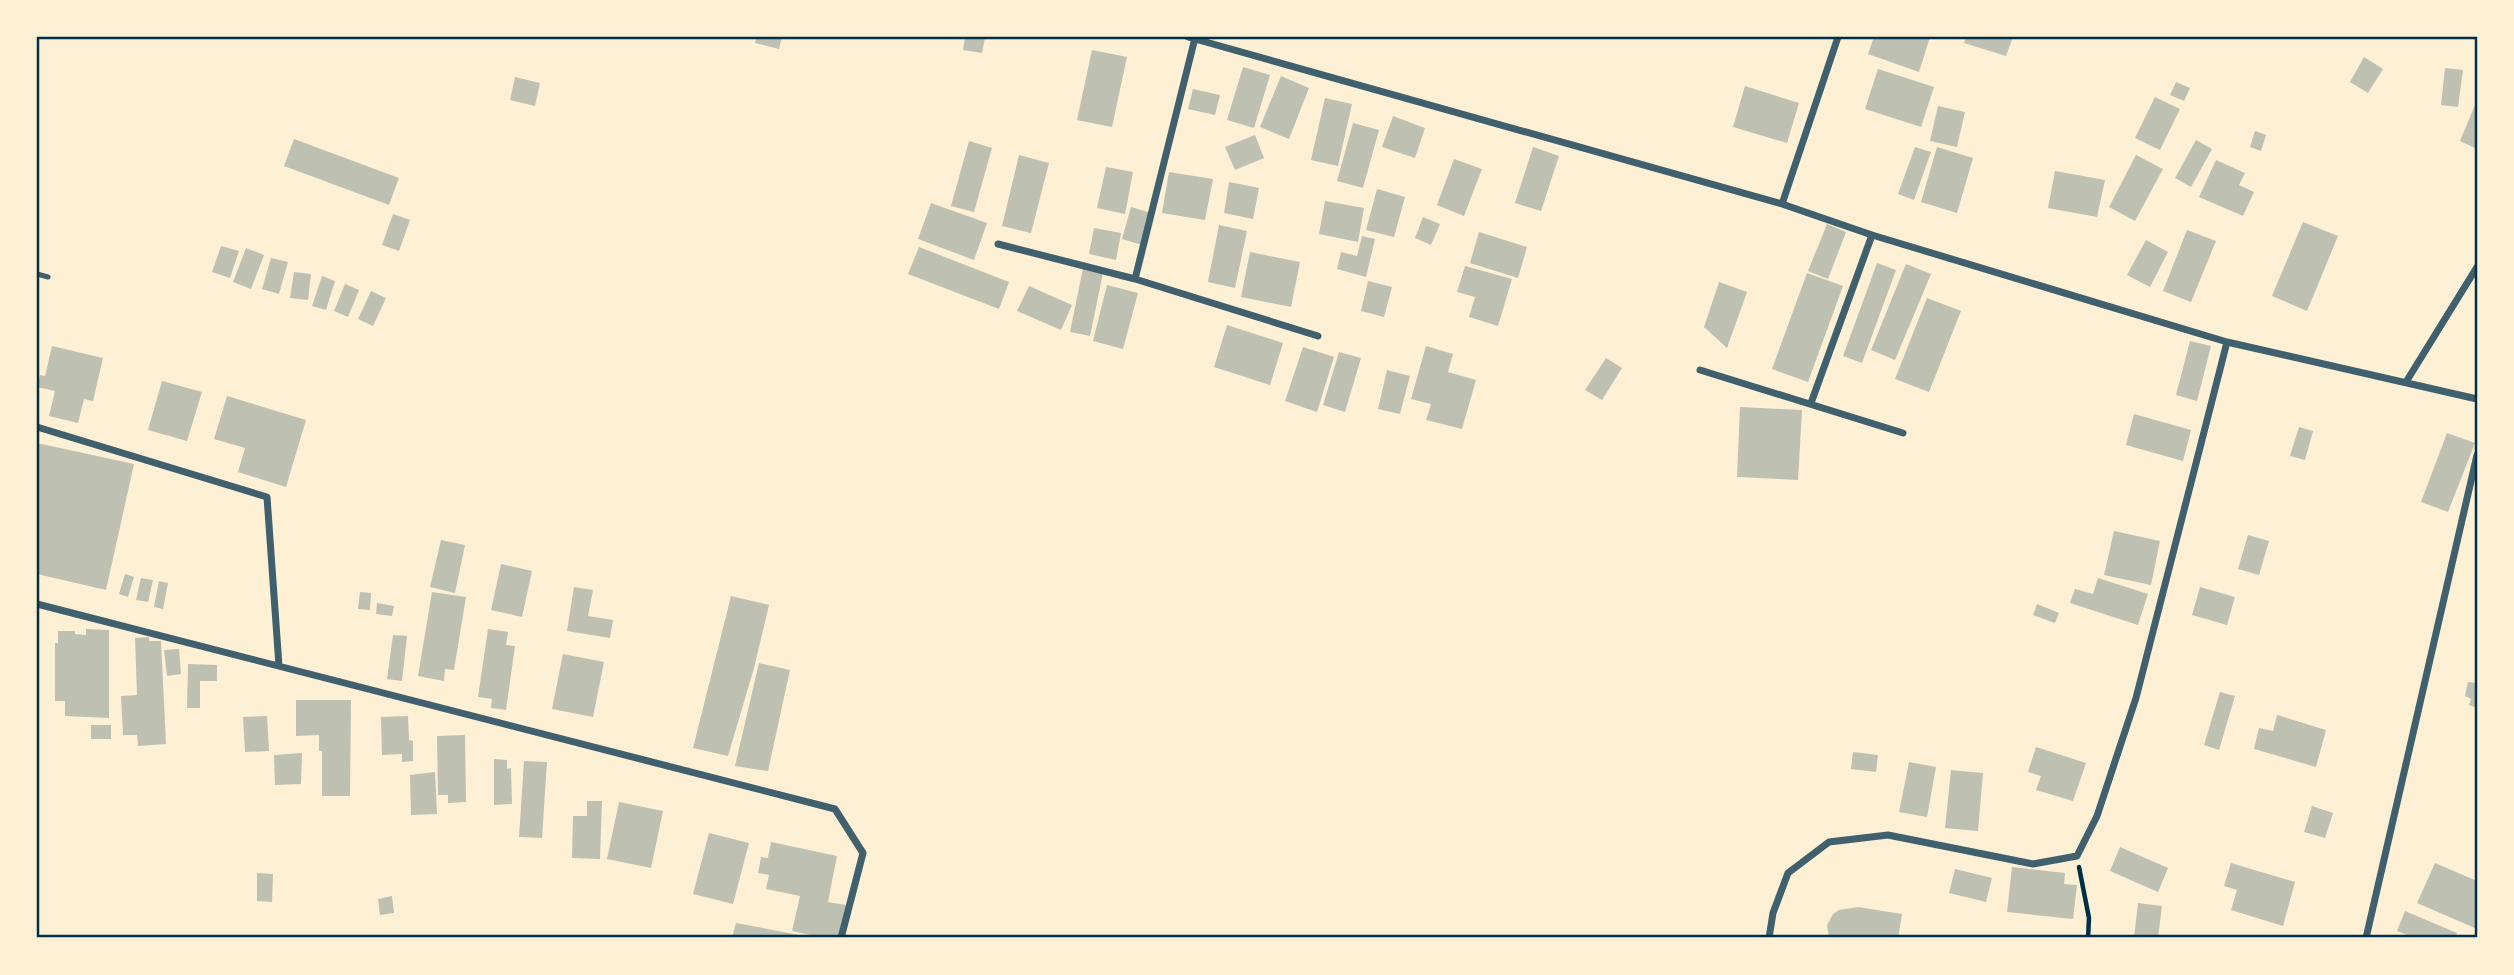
<svg xmlns="http://www.w3.org/2000/svg" width="2514" height="975" font-family="'Archivo Narrow',sans-serif">
<style>
.building{fill:#bec0b2}
.lines{fill:none;stroke-linecap:round;stroke-linejoin:round}
.path{stroke:#003049;stroke-width:4.5}
.service{stroke:#3f606c;stroke-width:5}
.minor{stroke:#3f606c;stroke-width:7}
.neatline{fill:none;stroke:#003049;stroke-width:2.5}
</style>
<rect width="100%" height="100%" fill="#fdf0d5"/>
<path class="building" d="M757 37H782L779 49 755 43Z
M965 37H985L982 53 963 50Z
M1874 37H1930L1919 72 1868 54Z
M1966 37H2013L2006 56 1964 43Z
M1092 50 1127 57 1112 127 1077 120Z
M2364 57 2383 69 2368 93 2350 82Z
M1243 67 1270 75 1254 128 1227 120Z
M2445 68 2463 70 2458 107 2441 105Z
M1878 69 1934 87 1921 127 1865 109Z
M1281 76 1309 88 1289 139 1260 127Z
M515 77 540 83 535 106 510 100Z
M2176 82 2190 88 2184 101 2170 95Z
M1745 86 1799 103 1787 143 1733 127Z
M1193 89 1220 95 1215 115 1188 109Z
M2155 97 2180 109 2160 150 2135 138Z
M1325 98 1352 104 1338 166 1311 160Z
M2477 100V149L2460 141Z
M1938 106 1965 112 1957 147 1930 141Z
M1393 116 1425 128 1415 158 1382 147Z
M1353 123 1379 130 1363 188 1337 181Z
M2255 131 2266 135 2261 151 2250 147Z
M1255 135 1264 158 1235 170 1225 147Z
M294 139 399 178 389 205 284 166Z
M2196 140 2212 149 2191 187 2175 178Z
M969 141 992 148 974 212 951 206Z
M1533 147 1559 156 1541 211 1515 203Z
M1915 147 1931 152 1914 200 1898 194Z
M1937 147 1973 158 1957 213 1921 202Z
M1019 155 1049 163 1031 233 1002 226Z
M2136 155 2163 169 2135 221 2109 207Z
M1454 159 1482 169 1464 216 1437 205Z
M2216 160 2245 173 2239 185 2254 192 2243 216 2199 197Z
M1106 167 1133 172 1125 214 1097 208Z
M2055 171 2105 180 2097 217 2048 208Z
M1169 172 1213 179 1205 220 1162 213Z
M1229 182 1259 188 1253 219 1224 213Z
M1377 189 1405 197 1394 237 1366 230Z
M1325 201 1364 208 1358 242 1319 234Z
M931 203 987 223 974 260 918 239Z
M1131 207 1151 213 1142 245 1122 239Z
M393 214 410 220 399 251 382 245Z
M1423 217 1440 224 1431 245 1415 238Z
M2303 222 2338 236 2307 311 2272 296Z
M1827 224 1846 232 1828 279 1808 271Z
M1219 225 1247 231 1235 288 1208 282Z
M1094 228 1121 233 1116 260 1089 254Z
M2187 230 2216 241 2191 302 2163 291Z
M1479 232 1527 247 1518 278 1470 263Z
M1362 236 1375 239 1366 277 1337 269 1341 252 1357 256Z
M2146 240 2168 252 2150 287 2127 275Z
M221 246 239 251 230 278 212 272Z
M919 247 1009 282 999 309 908 274Z
M246 248 264 255 251 289 233 282Z
M1250 252 1300 262 1291 307 1241 297Z
M271 258 288 262 279 294 262 289Z
M1877 263 1896 270 1862 363 1843 356Z
M1906 264 1931 274 1895 360 1871 350Z
M1465 266 1512 279 1498 326 1469 317 1475 297 1457 292Z
M1083 268 1103 273 1090 336 1070 332Z
M294 272 311 274 308 300 290 298Z
M1807 273 1843 286 1808 382 1772 369Z
M322 276 335 281 326 310 312 306Z
M1368 281 1392 287 1384 317 1361 311Z
M1719 282 1747 292 1727 348 1704 327Z
M345 284 359 290 348 317 334 311Z
M1107 285 1138 293 1123 349 1093 341Z
M1029 286 1072 305 1061 330 1017 311Z
M371 291 386 298 373 326 358 319Z
M1927 298 1961 311 1929 392 1895 379Z
M1227 325 1283 343 1270 385 1214 367Z
M2190 341 2211 346 2197 401 2176 395Z
M52 346 103 358 93 401 84 399 78 423 49 416 55 391 37 387 40 375 45 376Z
M1426 346 1453 354 1448 372 1476 380 1462 429 1426 420 1431 404 1411 399Z
M1303 347 1334 357 1317 412 1285 401Z
M1339 352 1361 358 1345 412 1323 405Z
M1606 358 1622 368 1602 400 1585 390Z
M1387 370 1410 376 1400 414 1378 409Z
M162 381 202 392 187 441 148 430Z
M227 396 306 420 286 487 238 472 245 448 214 439Z
M1740 407 1802 410 1798 480 1737 477Z
M2134 414 2191 430 2183 461 2126 445Z
M2299 427 2313 431 2305 460 2290 456Z
M2447 433 2475 443 2448 512 2421 502Z
M37 443 134 464 106 590 37 574Z
M2114 531 2160 541 2151 585 2104 575Z
M2248 535 2269 541 2259 575 2238 569Z
M441 540 465 545 455 593 430 587Z
M501 564 532 571 522 617 491 610Z
M125 574 134 577 128 597 119 594Z
M141 578 153 580 148 602 136 600Z
M2098 578 2148 594 2138 625 2070 603 2075 589 2093 594Z
M159 581 168 583 163 609 154 607Z
M574 587 593 590 588 616 613 620 610 638 567 631Z
M2200 587 2235 597 2227 625 2192 615Z
M360 592 371 593 370 610 358 609Z
M432 592 466 597 454 670 445 669 444 681 418 676Z
M731 596 769 605 754 668 728 756 693 748Z
M377 603 394 606 392 616 376 614Z
M2037 604 2059 613 2055 623 2033 615Z
M86 629 109 630V718L65 716V701H55V643H58V631H75V634L86 635Z
M488 629 508 632 506 645 515 646 506 710 491 708 492 699 478 697Z
M393 635 407 636 402 681 387 679Z
M149 637V641H161L166 744 138 746 137 735H123L121 696 137 695 135 638Z
M179 649 181 674 167 676 164 650Z
M563 654 604 662 593 717 552 709Z
M759 663 790 670 768 771 735 766Z
M188 664 217 665V681H200V708H187Z
M2468 682 2477 683V708L2469 705 2471 699 2465 696Z
M2220 692 2235 696 2219 750 2204 745Z
M296 700H351L350 796H322V751H319V735L296 736Z
M2277 715 2326 730 2316 767 2254 749 2259 728 2273 731Z
M267 716 269 751 245 752 243 717Z
M408 716 409 740 413 741V761L402 762V754L382 755 381 717Z
M91 725H111V739H91Z
M465 735 466 802 448 803V795H438L437 736Z
M2036 747 2086 763 2073 801 2036 790 2041 776 2028 772Z
M1853 752 1878 755 1876 772 1851 769Z
M302 753 301 784 275 785 274 755Z
M494 759 507 760V769L511 768 512 804 494 805Z
M524 761 547 762 542 838 519 837Z
M1909 762 1936 767 1927 817 1899 812Z
M1951 770 1983 773 1978 831 1945 828Z
M435 772 437 814 411 815 410 775Z
M587 801H602L600 859 572 858 573 816H587Z
M619 802 663 811 651 868 607 859Z
M2312 806 2333 813 2325 838 2304 832Z
M709 833 749 843 733 904 693 894Z
M771 842 837 856 828 902 846 905 838 938H824L792 931 800 896 766 889 769 875 758 873 761 857 768 858Z
M2120 847 2168 868 2158 892 2110 871Z
M2231 863 2295 882 2283 926 2231 910 2237 890 2224 886Z
M2435 863 2477 881V929L2417 903Z
M2012 867 2065 873 2064 884 2077 885 2073 919 2007 912Z
M1955 869 1992 878 1986 902 1949 893Z
M257 873 273 874 272 902 257 901Z
M392 896 394 913 380 915 378 899Z
M2138 903 2162 906 2158 938H2134Z
M1858 907 1902 914 1898 938H1829L1827 925 1833 914 1839 910Z
M2405 911 2457 933 2455 938H2409L2410 936 2397 931Z
M736 923 799 935 798 938H732Z"/>
<g class="lines">
<path class="path" d="M2079 867 2089 918 2088 938"/>
<path class="service" d="M37 274 48 277"/>
<path class="minor" d="M1188 37 1782 204 1872 235 2227 342 2477 399
M1782 204 1838 37
M998 244 1135 279 1318 336
M1135 279 1195 38
M1700 370 1903 433
M2406 382 2477 267
M1811 403 1872 235
M37 427 267 497 279 666
M37 604 835 809 863 853 841 938
M1769 938 1773 913 1788 873 1829 842 1888 835 2033 864 2077 856 2097 816 2136 698 2227 342
M2366 938 2477 455"/>
</g>
<rect width="2514" height="975" fill="none" stroke="#fdf0d5" stroke-width="77"/>
<rect x="38" y="38" width="2438" height="898" class="neatline"/>
</svg>
